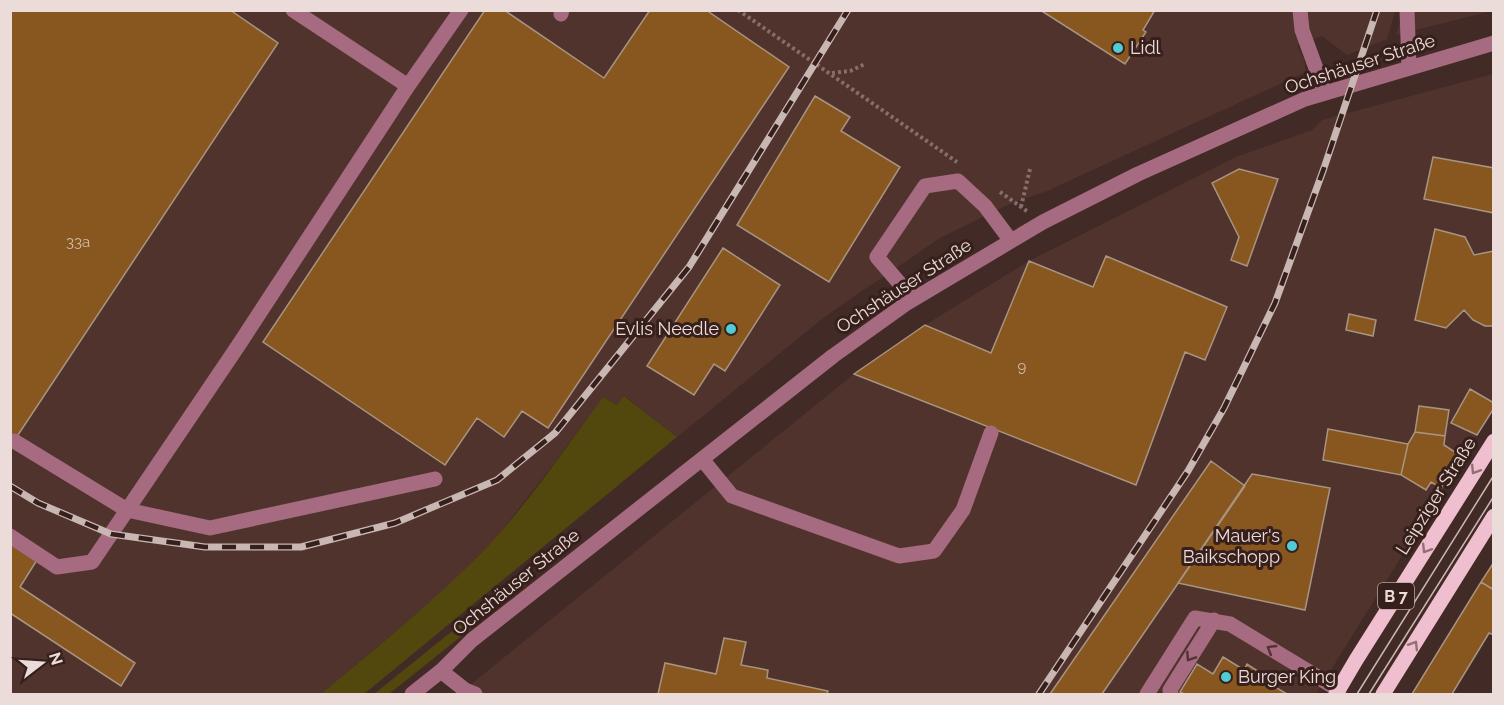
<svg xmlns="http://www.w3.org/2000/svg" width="1504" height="705" font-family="Raleway,sans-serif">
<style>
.built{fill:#51332e}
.green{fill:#52480d}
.building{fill:#885720;stroke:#a89481;stroke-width:1.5}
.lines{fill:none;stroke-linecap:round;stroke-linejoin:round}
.path{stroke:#846f6c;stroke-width:4;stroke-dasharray:3 3;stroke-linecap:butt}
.minor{stroke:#a66b81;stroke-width:15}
.major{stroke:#f0bfcf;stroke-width:15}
.tram{stroke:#c8b7b3;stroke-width:1.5}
.rail-casing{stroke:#c8b7b3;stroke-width:7}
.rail{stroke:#37201c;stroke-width:4.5;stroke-dasharray:14;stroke-linecap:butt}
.oneway{stroke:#947076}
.oneway2{stroke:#533335}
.poi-dot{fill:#51ccd4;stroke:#37201c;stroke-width:2}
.labels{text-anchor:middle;stroke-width:6;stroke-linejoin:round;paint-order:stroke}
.number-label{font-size:15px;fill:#d3bbab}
.shield{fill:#37201c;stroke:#b6a4a0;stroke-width:1.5}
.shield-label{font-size:16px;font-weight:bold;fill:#ecdcd9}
.poi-label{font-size:18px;fill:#ecdcd9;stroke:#37201c;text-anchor:start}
.street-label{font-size:18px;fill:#ecdcd9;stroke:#37201c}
</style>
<rect width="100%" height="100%" fill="#422a26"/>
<path class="built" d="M10 11H1395L1387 39 1347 55 1322 36 1297 45 1304 60 1306 72 1047 191 1007 205 940 238 827 315 677 437 625 396 617 405 603 397 552 466 499 534 445 590 321 694H11Z
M1403 11H1492L1396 35Z
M1493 74V409L1316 694H459L854 374 925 325 1029 261 1236 157 1312 130 1322 120Z"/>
<path class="green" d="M624 396 677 437 364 694H321C382 643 444 594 498 535 536 492 569 443 603 397L617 405Z
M528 570 533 579 389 694H374Z"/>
<path class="building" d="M10 10H230L278 43 10 447Z
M485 10H504L604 78 650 10H706L789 67 548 428 522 411 504 437 477 418 445 465 263 342Z
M1040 10H1155L1143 30 1146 32 1125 64Z
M815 96 850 117 841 131 900 167 829 282 737 225Z
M1433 157 1494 168V213L1424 199Z
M1239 169 1278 179 1247 266 1231 260 1239 237 1212 183Z
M1435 229 1465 237 1474 255 1494 251V326H1485L1473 320 1464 310 1446 328 1415 320Z
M723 248 780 285 725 371 714 364 694 395 647 366Z
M1106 256 1227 307 1205 360 1185 352 1136 485 854 374 925 325 991 353 1029 261 1093 287Z
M1349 314 1376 320 1373 336 1346 330Z
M1470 389 1494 403V408L1477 435 1451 423Z
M1419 406 1449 410 1445 436 1415 432Z
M1328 429 1408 444 1401 475 1323 460Z
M1415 432 1445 436 1444 445 1461 456 1441 488 1431 482 1426 490 1401 475 1408 444Z
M1211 461 1245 486 1102 694H1050Z
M1252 474 1330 488 1305 610 1178 583Z
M10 542 37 560 20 587 135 663 121 686 10 613Z
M1494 562V590L1481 582Z
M1481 582 1494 590V635L1489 633 1452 694H1412Z
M724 638 746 642 741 665 768 670 767 678 828 691 827 694H658L665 663 716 674Z
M1223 657 1244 670 1247 664 1264 675 1262 679 1287 694H1184L1180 692 1197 664 1213 674Z"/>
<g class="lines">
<path class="path" d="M738 10 957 162
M832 73 850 71 865 64
M1000 192 1028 212
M1021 207 1030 169
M1270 684 1278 672"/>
<path class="minor" d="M293 10 408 86
M1300 10 1302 30 1325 93
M1407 10 1409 68
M561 14 562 10
M913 299 877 257 925 186 958 181 985 206 1011 241
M14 441 127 510 210 528 435 479
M702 459 732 496 899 556 934 551 963 510 991 433
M10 536 57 567 92 562 238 346 408 86 461 10
M441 671 465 690 475 694
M412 694 441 671 472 640 833 356 907 303 1043 222 1138 174 1305 99 1494 43
M1147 694 1195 618 1230 624 1339 690
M1171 694 1170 690 1214 620"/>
<path class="major" d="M1336 694 1356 660 1494 441
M1383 694 1494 516"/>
<path class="tram" d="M1357 694 1494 475
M1369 694 1494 496"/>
<g class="rail-casing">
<path id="rail" d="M10 486 38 503 111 534 205 547H301L395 523 497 480 555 433 689 267 848 10
M1039 694 1188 471 1224 408 1275 303 1324 168 1377 10"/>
</g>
<use href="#rail" class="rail"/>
</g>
<defs><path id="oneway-chevron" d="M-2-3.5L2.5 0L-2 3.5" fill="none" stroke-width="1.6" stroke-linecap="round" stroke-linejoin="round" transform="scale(1.5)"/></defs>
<g class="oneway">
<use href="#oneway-chevron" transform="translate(1475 470) rotate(122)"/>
<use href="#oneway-chevron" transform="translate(1426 549) rotate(122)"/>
<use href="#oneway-chevron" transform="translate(1414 645) rotate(-58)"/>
</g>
<g class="oneway2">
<use href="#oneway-chevron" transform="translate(1271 649) rotate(-149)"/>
<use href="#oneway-chevron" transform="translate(1190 657) rotate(123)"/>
</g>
<g class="poi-dot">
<circle cx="1118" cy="48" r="6"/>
<circle cx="731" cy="329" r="6"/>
<circle cx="1292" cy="546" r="6"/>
<circle cx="1226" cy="677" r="6"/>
</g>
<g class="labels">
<g class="number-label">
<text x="78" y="247">33a</text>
<text x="1022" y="372">9</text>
</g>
<rect class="shield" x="1378" y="583" width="36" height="26" rx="4.5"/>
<g class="shield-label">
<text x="1396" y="602">B 7</text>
</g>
<g class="poi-label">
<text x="1130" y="54">Lidl</text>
<text x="719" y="335" text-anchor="end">Evlis Needle</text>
<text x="1280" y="542" text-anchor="end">Mauer's<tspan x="1280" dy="21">Baikschopp</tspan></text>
<text x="1238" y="683">Burger King</text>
</g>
<g class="street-label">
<text transform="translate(1360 64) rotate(-18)" y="6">Ochshäuser Straße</text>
<text transform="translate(904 286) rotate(-33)" y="6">Ochshäuser Straße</text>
<text transform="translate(1436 496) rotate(-58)" y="6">Leipziger Straße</text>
<text transform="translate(516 582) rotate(-39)" y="6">Ochshäuser Straße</text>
</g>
</g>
<rect width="1504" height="705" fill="none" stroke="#ecdcd9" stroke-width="24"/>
<g transform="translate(42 663) rotate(73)" stroke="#37201c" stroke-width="4.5" paint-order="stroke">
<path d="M0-4.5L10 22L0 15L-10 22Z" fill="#ecdcd9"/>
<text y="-9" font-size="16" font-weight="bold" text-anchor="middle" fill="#ecdcd9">N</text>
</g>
</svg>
